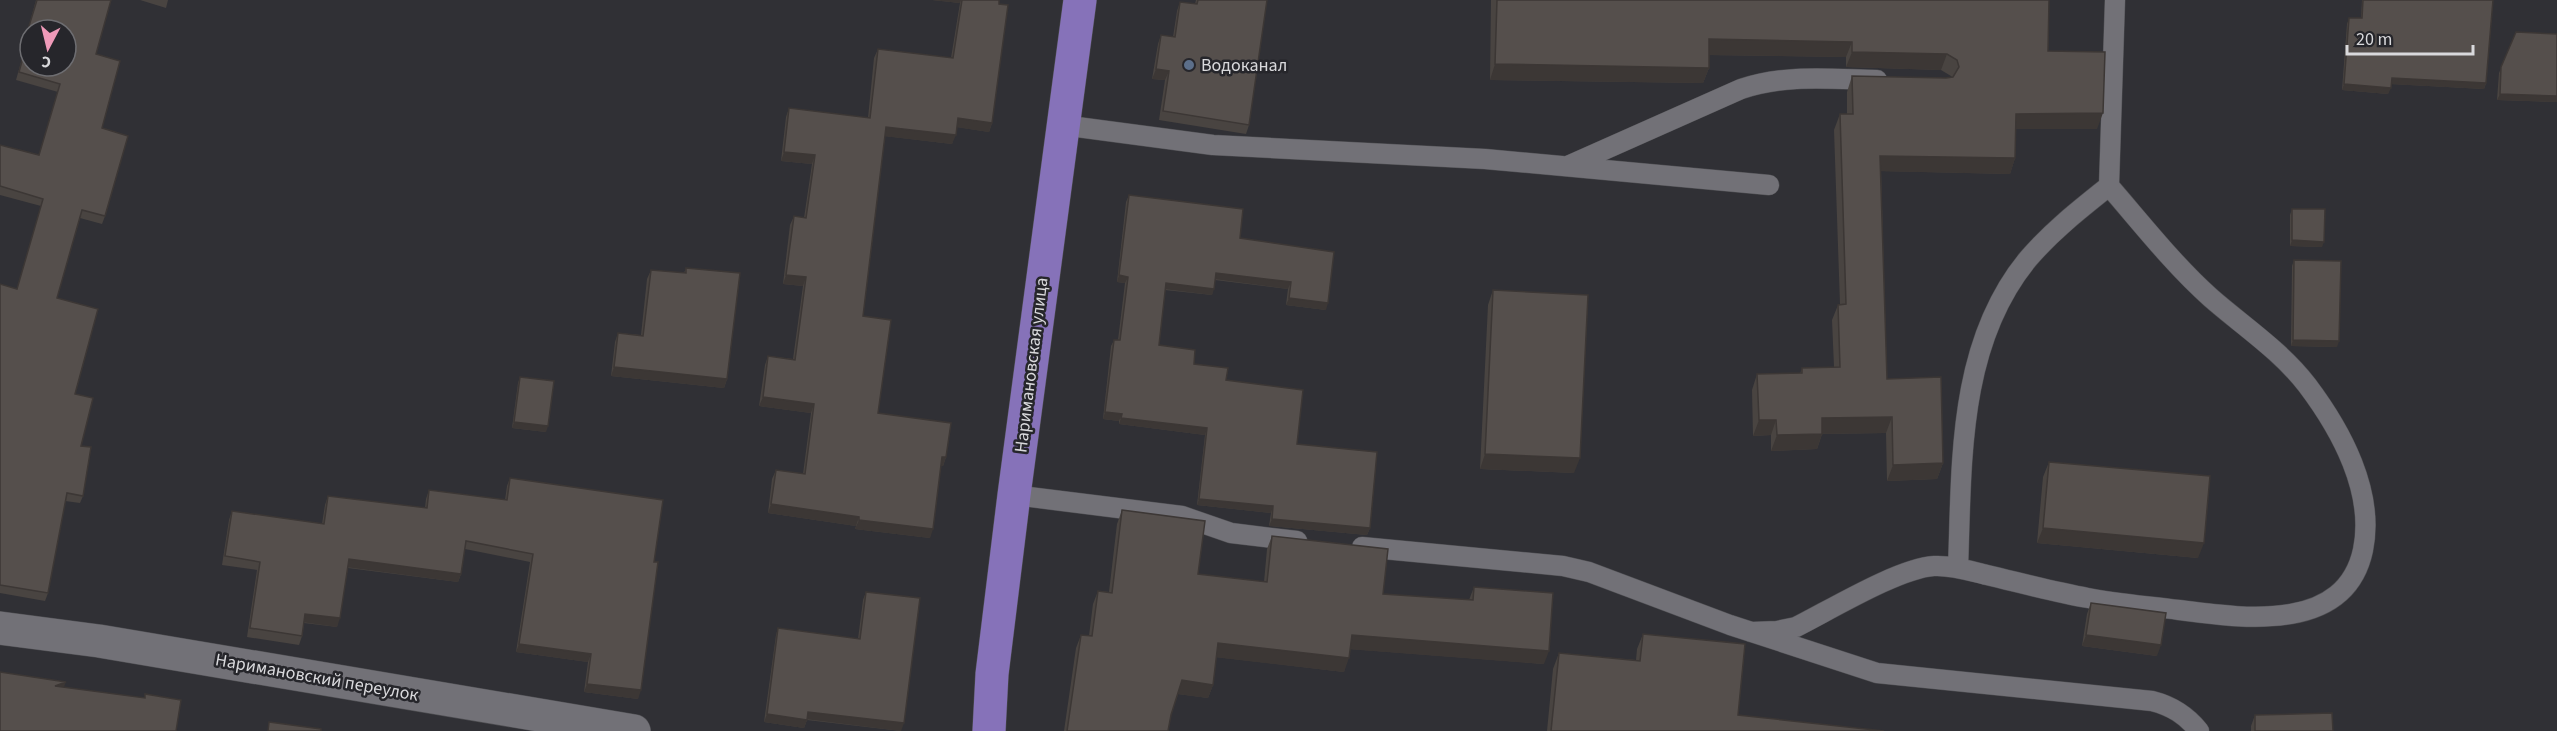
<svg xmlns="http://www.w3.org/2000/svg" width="2557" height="731" font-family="'Source Sans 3',sans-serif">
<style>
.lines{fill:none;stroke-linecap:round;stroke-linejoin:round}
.lane-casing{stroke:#4e4e52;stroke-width:21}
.street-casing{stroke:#4e4e52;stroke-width:34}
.primary-casing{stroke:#4e4e52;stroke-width:34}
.lane{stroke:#727177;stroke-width:20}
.street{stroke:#727177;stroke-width:33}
.primary{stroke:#8672b9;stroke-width:33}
.wall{fill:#494441;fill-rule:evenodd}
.shaded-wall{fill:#3c3735}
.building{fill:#554f4c;stroke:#3c3735;stroke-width:1.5}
.service-dot{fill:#5c6f8a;stroke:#26262b;stroke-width:2}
.labels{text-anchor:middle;stroke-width:5;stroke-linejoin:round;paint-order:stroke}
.poi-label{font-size:18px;fill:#d9d9dc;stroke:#26262b;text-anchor:start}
.street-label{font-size:18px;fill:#d9d9dc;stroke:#26262b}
</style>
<rect width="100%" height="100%" fill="#303035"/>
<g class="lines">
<g class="lane-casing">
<path id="lane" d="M1062 125 1213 145 1485 159 1769 185
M1570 165 1741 89C1785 74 1830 79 1877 80
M1014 495 1182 516 1231 533 1297 541
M1362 547 1563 566 1589 572 1730 625 1877 673 2152 701C2172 706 2186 715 2199 731
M1958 568C1962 464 1957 345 2028 259 2052 231 2080 209 2109 186
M1751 632 1777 631 1796 627C1830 610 1899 568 1934 566 1952 565 1970 571 1987 575 2021 583 2054 592 2088 598 2118 604 2149 606 2179 610 2242 618 2345 634 2363 550 2375 492 2341 430 2307 385 2281 351 2243 326 2211 298 2174 265 2142 224 2109 186L2115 0"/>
</g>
<g class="street-casing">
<path id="street" d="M0 628 99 641 634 731"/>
</g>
<g class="primary-casing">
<path id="primary" d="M989 731 992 674 1014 495 1080 0"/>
</g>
<use href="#lane" class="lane"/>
<use href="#street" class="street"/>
<use href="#primary" class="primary"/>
</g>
<path class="wall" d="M36 0H111L96 54 102 128 105 216 102 224 80 218 57 298 75 394 81 446 83 496 80 503 65 501 48 593 45 601 0 593V284L17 289 41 206 0 195V145L39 155 58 92 16 80 29 34 27 33ZM30 30H66L30 66Z
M140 0H168L166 8Z
M932 0H999L992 123 989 132 957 127 952 144 885 136 863 316 878 413 946 457 943 466H941L930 538 855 529 856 526 768 513 772 479 776 470 803 474 811 413 759 406 765 365 768 356 793 359 803 286 783 284 790 225 794 216 804 218 812 164 781 161 786 117 789 108 868 118 874 58 878 49 951 58 960 3Z
M1196 0H1267L1249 125 1246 134 1159 120 1165 80 1152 79 1158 44 1161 35 1173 37 1177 11 1180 2 1195 4Z
M1491 0H2049L2048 51 2097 129H2016L2015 158 2010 174 1881 171 1887 379 1943 463 1937 479 1887 481 1886 433 1822 434 1817 449 1771 451V435L1753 436 1752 390 1757 374H1800L1802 368 1834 367 1832 320 1838 305 1840 304 1834 130 1840 114H1847V92L1852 76 1946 78 1952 77 1951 76 1941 70 1846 67V57L1709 55V68L1703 83 1490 80Z
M2362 0H2493L2486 83 2484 89 2391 84 2388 94 2342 90 2347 24 2349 18H2361Z
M2516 32 2557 34V102L2497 100 2499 73Z
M1129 195 1240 238 1326 310 1286 305 1288 289 1215 280 1212 295 1165 290 1159 345 1226 380 1297 444 1370 528 1367 535 1269 526 1271 513 1197 505 1205 435 1119 424V421L1103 419 1111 346 1114 340H1118L1125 283 1117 282 1126 202Z
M2292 209 2322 247 2290 246V215Z
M2294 260 2337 347 2291 346 2292 266Z
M686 268 727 379 724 388 611 376 615 342 618 333 641 335 647 279 651 270 684 273Z
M1493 290 1574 473 1480 469 1488 305Z
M520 377 546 432 512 428 518 383Z
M2049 462 2198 558 2037 543 2043 477Z
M510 478 654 562 638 699 584 692 588 662 516 652 530 562 465 549 461 574 458 582 348 568 337 627 304 623 302 636 299 645 247 637 257 570 222 565 229 520 232 511 322 524 325 505 328 496 425 508 426 499 429 490 505 500 507 486Z
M1122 510 1198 574 1264 582 1267 549 1272 536 1383 594 1469 600 1474 587 1544 664 1350 649 1344 672 1216 657 1213 685 1208 698 1178 694 1171 715 1168 731H1064L1076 648 1081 635 1089 636 1093 604 1098 591 1109 592 1117 524Z
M866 592 901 731 807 720 804 728 764 722 776 635 778 628 858 639 863 600Z
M2091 603 2157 656 2082 646 2087 614Z
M1643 634 1738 715 1884 731H1547L1553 669 1559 653 1636 660 1637 649Z
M2255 715 2333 731H2251V726Z"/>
<path class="shaded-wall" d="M932 0H961L960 3Z
M1709 39 1852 42 1846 57 1704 55Z
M1852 52 1947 54 1941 70 1846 67Z
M1495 64 1709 68 1703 83 1490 80Z
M1156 69 1169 71 1165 80 1152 79Z
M2392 78 2486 83 2484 89 2389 84Z
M2344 84 2391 88 2388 94 2342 90Z
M2500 94 2557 96V102L2497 100Z
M2103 113 2097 129H2011L2016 114Z
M958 118 992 123 989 132 955 127Z
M886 127 956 135 952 144 883 136Z
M784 152 815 155 812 164 781 161Z
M1880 156 2015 158 2010 174 1874 171Z
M2292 240 2324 242 2322 247 2290 246Z
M1216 273 1291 282 1288 289 1214 279Z
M786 275 806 277 803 286 783 284Z
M1119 275 1128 277 1125 283 1117 282Z
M1166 283 1214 289 1212 295 1164 289Z
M1289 298 1328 303 1326 310 1286 305Z
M2293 340 2339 341 2337 347 2291 346Z
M614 367 727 379 724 388 611 376Z
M763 397 814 404 811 413 759 406Z
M1105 412 1122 414 1119 421 1103 419Z
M1892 417 1886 433 1816 434 1822 418Z
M1121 418 1207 428 1205 435 1119 424Z
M1759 420H1776L1771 435 1753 436Z
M514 422 548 426 546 432 512 428Z
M1822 434 1817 449 1771 451 1777 435Z
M1485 454 1580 458 1574 473 1480 469Z
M942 457H946L943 466H938Z
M1943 463 1937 479 1887 481 1893 465Z
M1199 499 1273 506 1271 513 1197 505Z
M771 504 859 517 856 526 768 513Z
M1272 519 1370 528 1367 535 1269 526Z
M859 520 933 529 930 538 855 529Z
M2043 528 2204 543 2198 558 2037 543Z
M349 559 461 574 458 582 346 567Z
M305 614 340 618 337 627 302 622Z
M1352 635 1549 651 1544 664 1347 649Z
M2086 635 2161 645 2157 656 2082 646Z
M1218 643 1349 658 1344 672 1213 657Z
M519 644 591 654 588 662 516 652Z
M1182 680 1213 685 1208 698 1177 694Z
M66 682 63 689 55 686Z
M587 684 641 690 638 699 584 692Z
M808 712 904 723 901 731 805 719Z
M767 714 807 720 804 728 764 722Z"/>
<path class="building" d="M37 0H111L96 54 120 61 102 128 128 136 105 216 82 210 57 298 98 309 75 394 93 398 81 446 91 447 83 496 67 493 48 593 0 585V284L17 289 43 199 0 186V145L39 155 60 84 19 72 30 32V66H66V30H31L32 26H29Z
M962 0H999V4L1008 5 992 123 958 118 956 135 886 127 863 316 891 320 878 413 951 423 946 457H942L933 529 859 520V517L771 504 776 470 805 474 814 404 763 397 768 356 795 360 806 277 786 275 794 216 806 218 815 155 784 152 789 108 870 118 878 49 953 58Z
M1198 0H1267L1249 125 1163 111 1169 71 1156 69 1161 35 1175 37 1180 2 1197 4Z
M1497 0H2049L2048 51 2105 52 2103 113 2016 114 2015 158 1880 156 1887 379 1941 377 1943 463 1893 465 1892 417 1822 418V434L1777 435 1776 420H1759L1757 374 1802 373V368L1840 367 1838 305 1846 304 1840 114H1853L1852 76 1946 78 1953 77 1959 67 1957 60 1947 54 1852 52V42L1709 39V68L1495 64Z
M2363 0H2493L2486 83 2392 78 2391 88 2344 84 2349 18H2362Z
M2516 32 2557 34V96L2500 94 2501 67Z
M1129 195 1243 209 1240 238 1334 252 1328 303 1289 298 1291 282 1216 273 1214 289 1166 283 1159 345 1195 350 1194 364 1228 368 1226 380 1303 390 1297 444 1377 452 1370 528 1272 519 1273 506 1199 499 1207 428 1121 418 1122 414 1105 412 1114 340H1120L1128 277 1119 275Z
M2292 209H2325L2324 242 2292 240Z
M2294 260 2341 261 2339 341 2293 340Z
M686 268 740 273 727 379 614 367 618 333 643 336 651 270 686 273Z
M1493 290 1588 295 1580 458 1485 454Z
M520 377 554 381 548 426 514 422Z
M2049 462 2210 476 2204 543 2043 528Z
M510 478 663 500 654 562H658L641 690 587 684 591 654 519 644 533 554 466 541 461 574 349 559 340 618 305 614 302 636 250 628 260 562 225 556 232 511 324 524 328 496 427 508 429 490 507 500Z
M1122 510 1205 521 1198 574 1267 582 1272 536 1388 549 1383 594 1473 600 1474 587 1553 593 1549 651 1352 635 1349 658 1218 643 1213 685 1182 680 1171 715 1168 731H1067L1081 635 1092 636 1098 591 1112 593Z
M866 592 920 598 904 723 808 712 807 720 767 714 778 628 860 639Z
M2091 603 2166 613 2161 645 2086 635Z
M1643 634 1745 644 1738 715 1884 731H1551L1559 653 1640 661Z
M0 672 66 682 55 686 145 698V694L181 700 176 731H0Z
M2332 713 2333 731H2255V715Z
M269 722 321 729V731H268Z"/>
<circle class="service-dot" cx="1189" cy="65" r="6"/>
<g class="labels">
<g class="poi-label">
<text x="1201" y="71">Водоканал</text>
</g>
<g class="street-label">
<text transform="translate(1031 365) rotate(-83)" y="6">Наримановская улица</text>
<text transform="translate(317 677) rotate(10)" y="6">Наримановский переулок</text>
</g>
</g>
<g transform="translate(48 48) rotate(187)"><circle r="28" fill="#26262b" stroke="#6e6e72" stroke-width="1.5"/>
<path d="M0-4.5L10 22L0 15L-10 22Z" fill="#ef9ab9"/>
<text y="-9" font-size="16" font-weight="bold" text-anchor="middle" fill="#d9d9dc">С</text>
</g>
<path d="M2347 45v9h126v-9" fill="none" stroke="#d9d9dc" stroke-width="3"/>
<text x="2356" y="45" font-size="18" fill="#d9d9dc" stroke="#26262b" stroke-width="4.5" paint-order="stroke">20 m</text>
</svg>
